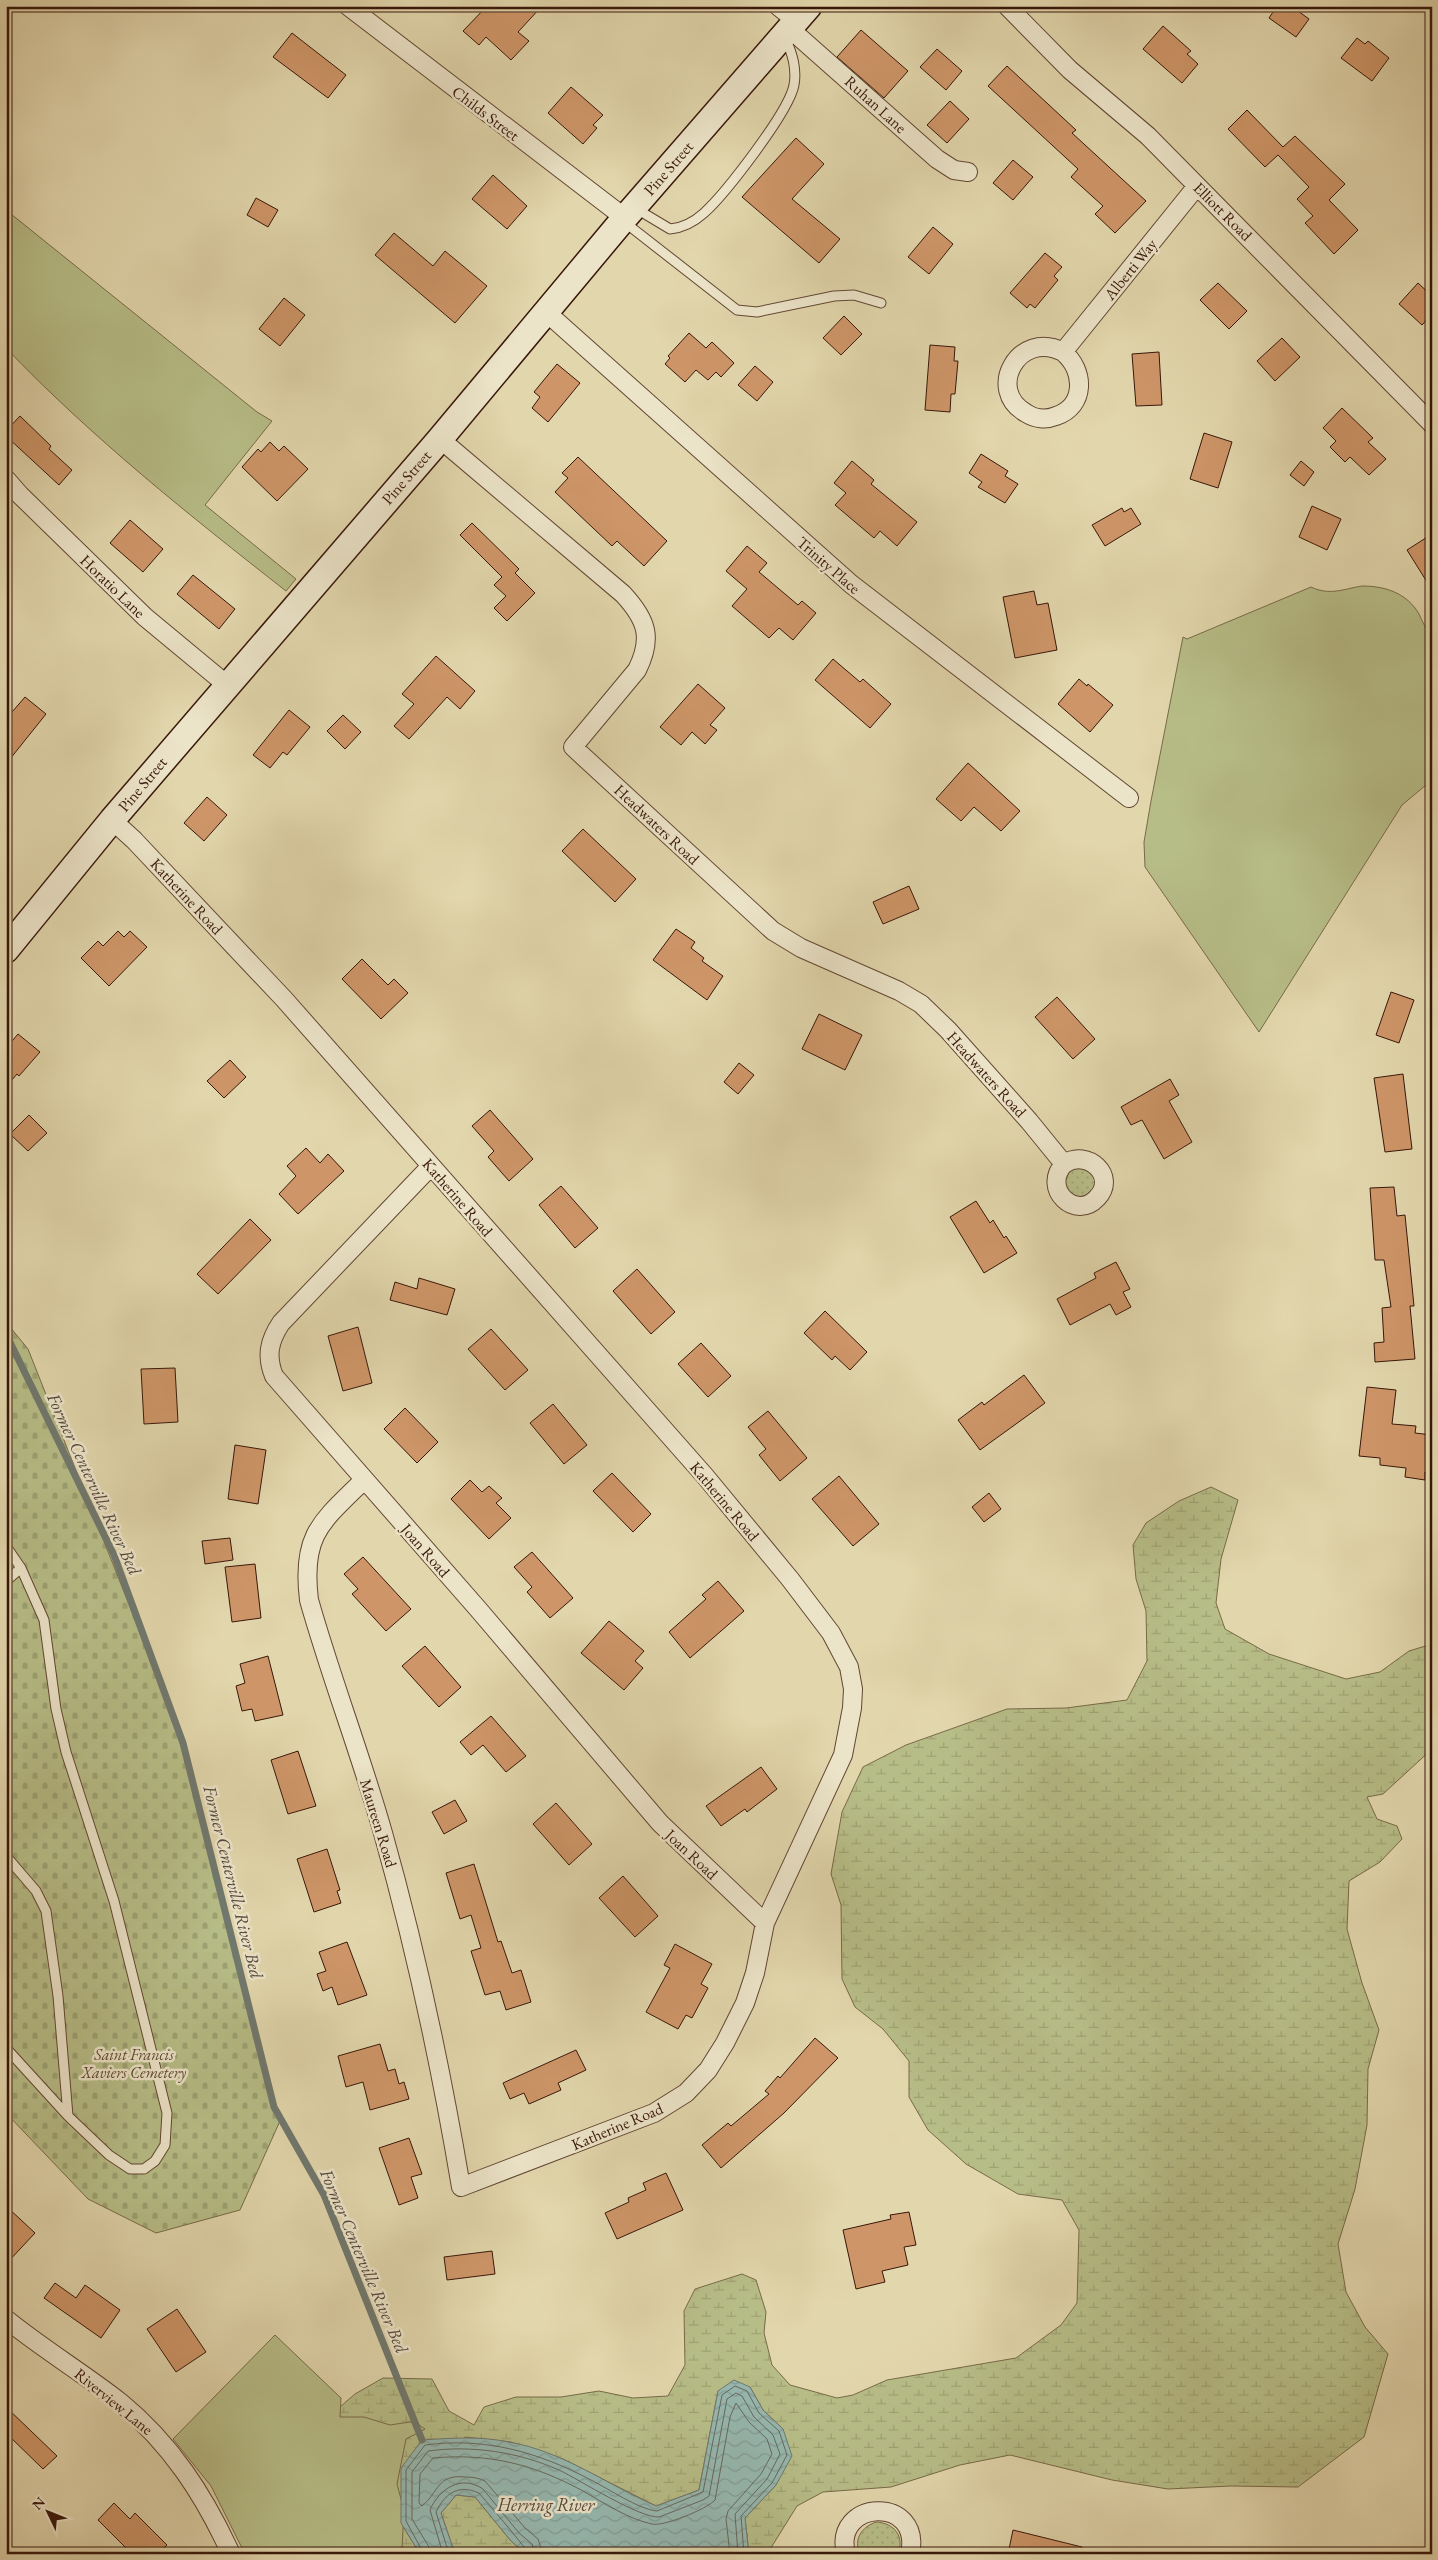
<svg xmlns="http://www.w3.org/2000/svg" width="1438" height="2560" font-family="'EB Garamond',serif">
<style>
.wetland{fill:url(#wetland-marsh);stroke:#786a48}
.cemetery{fill:url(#cemetery-stones);stroke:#786a48}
.park{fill:#b7bd87;stroke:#786a48}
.garden{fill:url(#garden-dots);stroke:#786a48}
.water{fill:url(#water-waves);stroke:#70786e}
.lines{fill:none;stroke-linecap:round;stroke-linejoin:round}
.shore{stroke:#67685d;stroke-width:1}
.stream{stroke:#70786e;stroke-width:7}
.building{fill:#ce9668;stroke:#38170a}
.service-casing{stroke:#624732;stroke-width:11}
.minor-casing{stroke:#624732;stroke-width:20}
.secondary-casing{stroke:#38170a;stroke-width:28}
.service{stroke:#ece4c9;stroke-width:9}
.minor{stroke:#ece4c9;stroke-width:18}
.secondary{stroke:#ece4c9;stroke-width:25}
.labels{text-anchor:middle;stroke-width:5;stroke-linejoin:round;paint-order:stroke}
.street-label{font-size:16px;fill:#38170a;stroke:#ece4c9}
.park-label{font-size:16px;font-style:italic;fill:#5e4930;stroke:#ece4c9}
.water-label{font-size:18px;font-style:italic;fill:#54473c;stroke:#ece4c9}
</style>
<defs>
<pattern id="wetland-marsh" width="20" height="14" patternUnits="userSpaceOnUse" patternTransform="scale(1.25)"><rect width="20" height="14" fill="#b7bd87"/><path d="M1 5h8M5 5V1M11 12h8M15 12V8" fill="none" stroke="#9ea273"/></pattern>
<pattern id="cemetery-stones" width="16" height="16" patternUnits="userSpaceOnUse" patternTransform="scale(1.25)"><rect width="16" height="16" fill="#b7bd87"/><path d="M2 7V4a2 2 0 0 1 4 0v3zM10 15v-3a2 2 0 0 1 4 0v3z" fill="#9ea273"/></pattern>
<pattern id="garden-dots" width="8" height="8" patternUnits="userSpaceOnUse" patternTransform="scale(1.25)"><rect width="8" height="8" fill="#b7bd87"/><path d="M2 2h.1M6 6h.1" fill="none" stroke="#9ea273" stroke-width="1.8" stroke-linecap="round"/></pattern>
<pattern id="water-waves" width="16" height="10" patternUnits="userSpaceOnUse" patternTransform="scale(1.25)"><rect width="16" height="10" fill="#96b8b0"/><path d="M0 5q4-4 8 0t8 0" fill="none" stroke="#829d96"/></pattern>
</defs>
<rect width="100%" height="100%" fill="#e2d6ac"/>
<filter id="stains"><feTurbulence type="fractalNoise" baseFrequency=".004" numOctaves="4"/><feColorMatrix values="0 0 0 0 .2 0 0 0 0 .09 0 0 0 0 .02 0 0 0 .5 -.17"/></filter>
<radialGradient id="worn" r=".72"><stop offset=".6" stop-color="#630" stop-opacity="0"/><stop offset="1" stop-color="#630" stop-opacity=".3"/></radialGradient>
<path class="wetland" d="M1211 1487 1238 1500 1221 1559 1216 1603 1225 1629 1269 1654 1346 1679 1380 1672 1409 1651 1432 1644V1749L1383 1794 1367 1797 1377 1819 1397 1826 1402 1839 1380 1862 1349 1881 1347 1929 1362 1983 1379 2030 1368 2069 1367 2125 1355 2189 1338 2244 1346 2292 1365 2327 1388 2354 1364 2437 1298 2487 1231 2486 1168 2489 1112 2480 1010 2455 960 2465 891 2487 823 2492 797 2506 769 2551 765 2554H749L745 2518 776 2485 783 2429 763 2410 750 2387 718 2391 699 2490 656 2506 563 2459 511 2442 465 2437 401 2523 420 2554H373L326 2419 355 2394 383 2378 432 2379 449 2411 474 2425 484 2407 516 2397H561L599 2391 633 2398 668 2396 685 2365 684 2311 695 2289 742 2274 756 2280 766 2312 764 2333 772 2365 790 2385 837 2398 853 2395 887 2380 1016 2358 1061 2325 1077 2303 1079 2230 1062 2200 1018 2194 966 2164 928 2130 909 2097V2061L883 2029 855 2007 842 1979 841 1905 831 1874 842 1812 863 1767 906 1745 1007 1709 1066 1708 1127 1700 1147 1661 1146 1611 1136 1579 1133 1545 1146 1523 1179 1501Z
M456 2495 475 2497 511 2541 526 2554H455L441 2513Z"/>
<path class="cemetery" d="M6 1322 28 1349 173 1716 280 2121 240 2210 156 2233 88 2199 6 2113Z"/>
<path class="park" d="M6 210 257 412 272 421 205 505 296 579 286 591C189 515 91 437 6 348Z
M1362 586C1385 586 1407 593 1419 614 1423 622 1424 628 1432 632V780L1402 805 1259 1032 1145 867 1144 842 1151 801 1183 637 1187 639 1311 587C1330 596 1343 589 1362 586Z
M275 2335 341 2398 340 2417H364L390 2425 410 2422 419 2425 425 2429 406 2439 397 2484 404 2510 402 2549 399 2554H245L211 2486 173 2439Z"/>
<path class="garden" d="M1065 1182a15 15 0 1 1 30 0a15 15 0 1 1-30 0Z
M876 2522C894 2523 905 2536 898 2554H860C853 2539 862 2527 876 2522Z"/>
<path class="water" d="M734 2380 750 2387 763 2410 783 2429 792 2456 776 2485 745 2518 749 2554H526L511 2541 475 2497 456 2495 441 2513 455 2554H420L401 2523V2468L422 2440C452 2438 480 2436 509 2442 562 2451 608 2485 656 2506L699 2490 718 2391Z"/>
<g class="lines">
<path class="shore" d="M424 2554 406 2521V2470L425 2445C485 2437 538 2452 591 2480 609 2489 638 2509 657 2511L703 2492 722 2395 735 2386 747 2391 759 2413 779 2431 787 2455 772 2483 741 2516 744 2554
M430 2554 429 2547 412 2519V2472L428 2451C472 2445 518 2452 559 2470 580 2480 639 2518 659 2517L703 2500 709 2496 727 2399 736 2393 742 2396 754 2417 773 2435 780 2454 767 2479 735 2514 738 2554
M443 2554 430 2510C439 2489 461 2474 483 2489L519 2533 532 2544 535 2554
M449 2554 436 2512C445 2493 459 2484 479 2493 486 2501 528 2550 529 2554
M543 2554 538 2539 525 2528 485 2481C479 2478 472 2477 465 2477 437 2474 439 2492 422 2506L419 2503 420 2474 433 2458C489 2453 533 2464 583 2491 604 2503 628 2519 652 2524 663 2527 707 2509 715 2500L730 2417 736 2403 749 2422 767 2439 772 2454 761 2474 728 2511 726 2519 730 2554"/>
<path class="stream" d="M6 1334 114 1555 183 1743 274 2107 324 2195 422 2440"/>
</g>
<path class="building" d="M487 6H542L518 32 529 41 511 60 486 37 479 45 463 31Z
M1277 6H1291L1309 19 1296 37 1269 18Z
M1163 26 1191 51 1187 54 1198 64 1182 83 1143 49Z
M861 30 908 71 884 98 837 57Z
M292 33 346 75 328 98 273 57Z
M1357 38 1365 44 1368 41 1389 58 1372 81 1341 58Z
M937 49 962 71 946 90 920 67Z
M1007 66 1076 130 1072 133 1146 201 1115 233 1095 214 1103 206 1071 177 1078 169 988 86Z
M571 87 603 115 593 125 597 128 583 144 548 113Z
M950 101 969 119 947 143 927 125Z
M1247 110 1283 147 1295 136 1345 184 1329 200 1358 230 1334 254 1305 223 1313 216 1297 199 1309 187 1278 155 1265 167 1228 129Z
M796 138 824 164 792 199 840 239 819 263 742 197Z
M1013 160 1033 177 1013 200 993 183Z
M493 175 527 206 507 229 472 199Z
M256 198 278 210 268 227 247 215Z
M933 227 953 244 929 274 908 257Z
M394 233 433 266 445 251 487 286 455 323 375 255Z
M1045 253 1062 267 1054 276 1058 280 1035 308 1030 304 1027 308 1010 293Z
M1218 283 1247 311 1229 329 1200 300Z
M1418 283 1432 296V314L1422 325 1399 304Z
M284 298 305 315 280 346 259 329Z
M844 316 862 334 841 355 823 338Z
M689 333 706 348 712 342 734 363 721 377 716 372 708 380 696 370 685 382 665 364 670 358 668 356Z
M1282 338 1300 357 1275 381 1257 361Z
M930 345 955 347 954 361H958L955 394H951L950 412 925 410Z
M1159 352 1162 405 1136 406 1132 354Z
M557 364 580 383 548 422 532 408 540 397 534 392Z
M755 366 773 382 757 401 738 385Z
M1342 408 1373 438 1368 442 1386 459 1369 475 1350 457 1345 462 1330 447 1336 441 1323 428Z
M20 416 51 446 49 449 72 470 59 485 6 436V431Z
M1204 433 1232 442 1218 488 1190 479Z
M270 442 279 451 284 446 308 469 277 501 242 467 258 449 261 452Z
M981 454 1008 471 1005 476 1018 484 1005 503 978 487 982 482 969 473Z
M578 457 667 541 644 566 617 541 612 546 555 492 568 478 562 473Z
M852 461 874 480 871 484 917 522 897 546 880 531 874 538 835 505 846 493 834 483Z
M1301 461 1314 472 1304 486 1290 475Z
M1312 506 1341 519 1327 550 1299 537Z
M1122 508 1124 512 1131 508 1141 524 1105 546 1092 525Z
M130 520 163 549 143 572 110 543Z
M472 523 519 569 515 573 535 593 507 621 494 608 506 596 494 585 502 577 460 535Z
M1432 534V590L1407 550Z
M747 546 767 563 759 572 798 605 802 601 816 613 793 640 779 628 769 638 732 606 747 589 726 571Z
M193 575 235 609 219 629 177 594Z
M1034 591 1037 605 1048 603 1057 650 1015 658 1003 597Z
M436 656 475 691 460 709 447 697 409 739 394 726 414 704 402 694Z
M833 659 860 682 863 679 891 704 870 728 815 680Z
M1079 679 1087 686 1088 684 1113 705 1090 732 1058 704Z
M698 684 725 708 710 725 717 730 705 744 692 732 681 745 660 727Z
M25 697 46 714 6 764V719Z
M289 710 310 727 287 755 283 752 270 768 253 755Z
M343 715 361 732 345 749 327 731Z
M968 763 1020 811 1001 831 974 807 961 821 936 799Z
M207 797 227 815 204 841 184 823Z
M583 829 636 879 615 902 562 851Z
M909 886 919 909 883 924 873 902Z
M676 929 695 942 691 948 704 958 702 961 723 976 707 1000 653 960Z
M118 931 124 937 130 931 147 947 109 986 81 958 98 941 103 946Z
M362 959 388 985 394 979 408 993 381 1019 342 979Z
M1391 992 1414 1000 1399 1043 1376 1035Z
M1057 997 1095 1039 1073 1059 1035 1017Z
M819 1014 862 1035 845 1070 802 1049Z
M18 1034 40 1052 19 1076 17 1074 6 1087V1048Z
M230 1060 246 1077 224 1098 207 1081Z
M739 1063 754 1075 738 1094 724 1082Z
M1403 1074 1412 1149 1385 1152 1374 1078Z
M1170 1079 1179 1095 1169 1101 1192 1142 1164 1159 1142 1120 1131 1125 1121 1107Z
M490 1110 533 1159 509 1181 488 1157 494 1151 472 1126Z
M29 1115 47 1133 28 1151 10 1134Z
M306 1148 320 1163 328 1154 344 1171 298 1214 279 1194 296 1176 287 1166Z
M561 1186 598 1228 575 1248 539 1205Z
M1394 1187 1397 1216 1405 1215 1414 1306H1410L1415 1359 1375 1362 1374 1343 1384 1342 1382 1308 1391 1307 1384 1260H1375L1370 1188Z
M976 1201 990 1223 993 1220 1004 1238 1006 1236 1017 1253 984 1273 950 1217Z
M250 1219 271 1240 218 1294 197 1274Z
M1116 1262 1130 1289 1123 1292 1131 1307 1116 1315 1110 1304 1070 1325 1057 1299 1096 1278 1094 1273Z
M637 1269 675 1312 651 1334 613 1291Z
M419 1278 455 1289 447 1315 390 1300 395 1282 417 1289Z
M825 1311 867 1352 850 1370 835 1356 832 1360 804 1333Z
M358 1327 372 1383 343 1391 328 1336Z
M491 1329 528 1370 505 1390 468 1349Z
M701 1343 731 1376 708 1397 678 1364Z
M175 1368 178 1422 144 1424 141 1369Z
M1024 1375 1045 1403 980 1450 958 1420 982 1402 984 1405Z
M1367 1387 1396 1390 1392 1424 1416 1426 1415 1433 1432 1435 1429 1473 1425 1472V1480L1405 1477 1406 1468 1380 1465V1458L1359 1456Z
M553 1404 587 1445 564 1464 530 1423Z
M405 1408 438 1442 417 1463 384 1429Z
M768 1411 807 1458 780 1481 759 1455 766 1449 748 1427Z
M235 1445 266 1450 258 1504 228 1499Z
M612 1473 651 1514 633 1532 593 1491Z
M839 1476 879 1524 853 1546 812 1499Z
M470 1480 482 1492 489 1486 502 1498 496 1503 511 1518 489 1539 451 1499Z
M989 1493 1001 1509 984 1522 972 1507Z
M230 1538 233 1560 205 1564 202 1541Z
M532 1552 573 1598 550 1618 527 1592 532 1587 514 1567Z
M363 1557 411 1609 386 1631 352 1594 358 1589 344 1574Z
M255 1564 261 1618 232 1622 225 1567Z
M718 1581 744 1611 690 1658 669 1632 706 1599 702 1595Z
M609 1621 644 1651 635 1661 643 1668 624 1690 581 1653Z
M425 1646 461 1687 439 1707 402 1666Z
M268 1656 283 1715 255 1721 252 1709 242 1711 236 1686 245 1683 240 1664Z
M491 1716 526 1756 506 1772 483 1745 471 1755 460 1742Z
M298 1751 316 1806 288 1814 271 1760Z
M761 1767 777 1789 747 1812 745 1809 721 1826 706 1806Z
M455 1800 467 1821 444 1834 432 1812Z
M556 1803 592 1844 569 1865 533 1824Z
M327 1849 340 1890 337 1891 341 1903 314 1912 297 1859Z
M474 1864 498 1942 501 1941 512 1973 521 1970 531 2002 506 2010 500 1991 485 1995 471 1951 481 1948 471 1915 460 1919 446 1873Z
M623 1876 658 1916 635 1937 599 1898Z
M347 1942 367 1995 338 2005 332 1987 323 1991 317 1974 326 1971 319 1952Z
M675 1944 712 1964 701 1984 708 1988 692 2018 686 2015 678 2029 646 2012 670 1968 664 1965Z
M815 2038 838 2058 784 2113 721 2168 702 2145 728 2123 731 2126 769 2094 765 2091 778 2076 780 2078Z
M380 2044 388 2071 395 2069 399 2084 404 2082 409 2099 370 2110 363 2082 346 2087 338 2056Z
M576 2050 586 2070 558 2083 561 2090 529 2104 524 2093 510 2099 503 2083Z
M409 2138 422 2174 411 2177 418 2198 399 2205 379 2148Z
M666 2173 683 2210 617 2239 605 2213 629 2202 628 2198 646 2190 643 2183Z
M6 2206 35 2233 6 2264Z
M909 2212 916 2245 904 2247 908 2265 882 2271 885 2282 856 2289 843 2230 891 2219 890 2215Z
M492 2251 495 2274 447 2280 444 2257Z
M55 2283 76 2298 85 2285 120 2310 101 2338 44 2298Z
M177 2309 206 2352 176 2372 147 2329Z
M6 2407 57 2456 43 2469 6 2433Z
M114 2503 130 2519 135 2513 167 2545 158 2554H132L98 2520Z
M1013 2530 1082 2547 1081 2554H1008Z"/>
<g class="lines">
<g class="service-casing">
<path id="service" d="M635 208 670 229C683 228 694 222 704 213 725 194 789 112 794 85 797 68 792 53 785 37
M623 221 737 310 757 312 834 296 854 295 881 303
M6 1546 21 1568 44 1620 56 1709 66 1752 114 1901 167 2113 165 2145 155 2161 144 2169H130L109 2155 68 2116 6 2048
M6 1581 21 1568
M6 1856 36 1891 46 1911 58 1996 68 2116"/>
</g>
<g class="minor-casing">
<path id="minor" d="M348 6 625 218
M778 6 795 20
M1007 6 1070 70 1148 136 1432 424
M789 28 937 159 954 170 968 172
M546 312 851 584 1129 798
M1063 352C1085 370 1086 406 1056 416 1046 420 1035 419 1026 413 985 390 1019 329 1063 352L1197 186
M440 439 623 594C647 620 653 638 637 670L573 747 773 931 801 948 899 991 921 1004 948 1030 1029 1121 1064 1164C1087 1148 1118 1176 1097 1198 1076 1221 1041 1189 1064 1164
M6 479 20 495 145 617 227 685
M112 820 134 840 284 999 705 1476 790 1579 831 1633 849 1667 853 1689 852 1708 843 1755 765 1923 755 1973 745 2003 725 2043 708 2070 686 2093 654 2113 461 2187C441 2068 416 1950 383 1833 361 1755 331 1678 309 1600 301 1535 321 1522 364 1480
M431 1166 281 1323C269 1341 266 1356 274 1376L478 1609 660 1823 765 1923
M6 2319C43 2349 83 2373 120 2402 171 2444 204 2495 231 2554
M846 2554C832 2499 923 2495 910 2554"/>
</g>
<g class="secondary-casing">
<path id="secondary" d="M6 950 112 820 440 439 622 221 809 6"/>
</g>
<use href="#service" class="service"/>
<use href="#minor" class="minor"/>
<use href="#secondary" class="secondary"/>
</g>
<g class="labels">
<g class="street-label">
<text transform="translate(876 104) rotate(42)" y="6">Ruhan Lane</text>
<text transform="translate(486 113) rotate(37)" y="6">Childs Street</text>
<text transform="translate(668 168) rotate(-49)" y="6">Pine Street</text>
<text transform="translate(1223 211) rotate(45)" y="6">Elliott Road</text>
<text transform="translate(1130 269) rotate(-51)" y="6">Alberti Way</text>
<text transform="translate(406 477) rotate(-49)" y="6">Pine Street</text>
<text transform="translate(829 565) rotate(41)" y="6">Trinity Place</text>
<text transform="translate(113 586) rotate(44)" y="6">Horatio Lane</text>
<text transform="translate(142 784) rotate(-50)" y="6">Pine Street</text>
<text transform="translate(657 824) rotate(43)" y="6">Headwaters Road</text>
<text transform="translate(187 896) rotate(47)" y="6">Katherine Road</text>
<text transform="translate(987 1074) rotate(48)" y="6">Headwaters Road</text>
<text transform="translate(458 1197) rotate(49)" y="6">Katherine Road</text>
<text transform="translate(725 1501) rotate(50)" y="6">Katherine Road</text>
<text transform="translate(426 1550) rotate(49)" y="6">Joan Road</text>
<text transform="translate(379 1823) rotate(73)" y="6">Maureen Road</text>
<text transform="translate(692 1854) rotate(43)" y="6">Joan Road</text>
<text transform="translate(617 2126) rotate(-23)" y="6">Katherine Road</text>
<text transform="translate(114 2401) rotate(39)" y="6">Riverview Lane</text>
</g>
<g class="park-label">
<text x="134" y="2060">Saint Francis<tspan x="134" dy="18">Xaviers Cemetery</tspan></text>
</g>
<g class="water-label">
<text transform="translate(94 1484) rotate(65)" y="6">Former Centerville River Bed</text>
<text transform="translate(233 1882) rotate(76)" y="6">Former Centerville River Bed</text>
<text transform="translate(364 2261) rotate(67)" y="6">Former Centerville River Bed</text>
<text x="546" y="2511">Herring River</text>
</g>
</g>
<rect width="1438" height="2560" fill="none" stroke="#e2d6ac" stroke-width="25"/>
<rect x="8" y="8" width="1423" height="2545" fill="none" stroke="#38170a" stroke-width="2.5"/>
<rect x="12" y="12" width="1413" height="2535" fill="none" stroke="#38170a"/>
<g transform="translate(48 2512) rotate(313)" stroke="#ece4c9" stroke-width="4" paint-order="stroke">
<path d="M0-4L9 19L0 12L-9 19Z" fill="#38170a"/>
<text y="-8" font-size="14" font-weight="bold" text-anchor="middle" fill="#38170a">N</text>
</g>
<rect width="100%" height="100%" filter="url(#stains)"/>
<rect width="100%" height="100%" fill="url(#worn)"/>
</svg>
